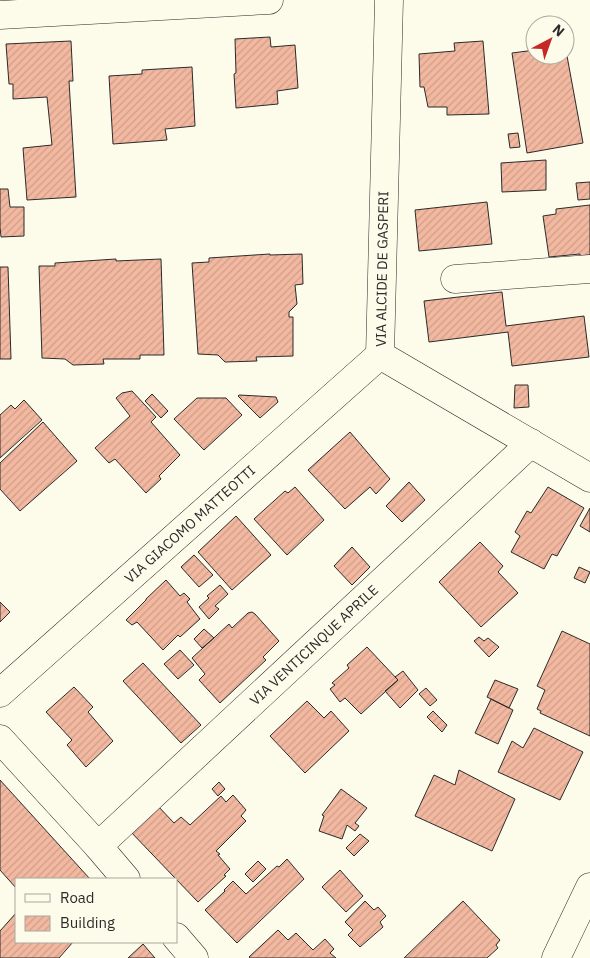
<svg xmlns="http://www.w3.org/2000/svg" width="590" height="958" font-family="'IBM Plex Sans',sans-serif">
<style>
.building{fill:url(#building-hatch);stroke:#2b2b2b}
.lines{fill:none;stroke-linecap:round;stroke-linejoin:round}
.street-casing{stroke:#2b2b2b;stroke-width:29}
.secondary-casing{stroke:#2b2b2b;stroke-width:29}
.street{stroke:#fdfbea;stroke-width:28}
.secondary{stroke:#fdfbea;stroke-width:28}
.labels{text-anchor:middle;stroke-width:4;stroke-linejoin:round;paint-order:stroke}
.street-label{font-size:14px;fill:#2b2b2b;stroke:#fdfbea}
</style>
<defs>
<pattern id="building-hatch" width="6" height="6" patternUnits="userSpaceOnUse" patternTransform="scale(1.25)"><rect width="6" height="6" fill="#f2b8a0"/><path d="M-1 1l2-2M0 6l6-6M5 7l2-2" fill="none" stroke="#d09e8a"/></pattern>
</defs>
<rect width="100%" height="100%" fill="#fdfbea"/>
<path class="building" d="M270 37 271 47 295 45 298 88 277 91 278 104 236 108 234 74 236 73 235 39Z
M71 41 73 81H69L76 197 27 200 23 148 52 145 47 97 13 99V84H9L6 44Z
M483 41 489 114 447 115V107H428L424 87H420L419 54 455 51 454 43Z
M565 45 583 143 527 153 512 53 535 50V55H565Z
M192 67 195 126 165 129 167 140 113 144 109 76 142 74V70Z
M518 133 520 147 510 148 508 134Z
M546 160V190L502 192 501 163Z
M590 182V199L578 200 576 183Z
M0 189H8L10 207H24V236L1 237 0 227Z
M487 202 492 244 419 251 415 210Z
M590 205V255L580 256V254L549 257 543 216 556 214V209Z
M270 254V255L302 254 303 284 295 285 297 304 289 312V317H293V356L256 357 257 361 225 362 218 355 198 354 192 263 209 262V258Z
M116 259V261L161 259 164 355H140V359H103L104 364 73 365 65 359 42 358 39 266H55V263Z
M0 267H8L11 359H0Z
M502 292 506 326 584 316 589 357 512 366 508 332 429 342 424 301Z
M515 385H528L529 407 514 408Z
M132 391 156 417 151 422 180 455 159 476 161 479 146 493 115 459 109 463 95 448 130 416 116 398 122 393Z
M152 394 168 411 161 418 145 401Z
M239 395 276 397 278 402 260 418 238 396Z
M197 398H226L242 415 204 450 174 419Z
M24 400 42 420 0 458V415L11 405 15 409Z
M43 422 77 461 20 511 0 489V463Z
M350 432 390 479 376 494 370 487 345 509 308 470Z
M409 482 425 500 402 522 386 506Z
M295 487 324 520 287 555 254 519 285 491 288 493Z
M548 487 584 508 557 556 552 554 544 569 511 552 520 536 515 532 527 511 531 513Z
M590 508V532L580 526Z
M236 516 271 555 232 590 198 552Z
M480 542 503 566 498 572 518 593 481 627 439 582Z
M352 547 370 567 352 585 334 566Z
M194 555 213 575 199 587 181 567Z
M579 567 590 572 585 583 574 578Z
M166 580 180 596 184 593 190 599 187 602 200 619 180 637 178 635 163 650 137 622 132 625 126 620 146 600V599Z
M220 585 228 594 215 606 219 609 209 619 199 607 209 598 207 596Z
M0 602 10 612 0 622Z
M252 612 255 614 279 641 263 657 266 660 220 703 199 680 205 674 192 658 229 624 232 628 248 613Z
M204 629 214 638 202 648 194 639Z
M562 631 590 644V736L540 713 541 711 537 709 545 690 537 686Z
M479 637 484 641 488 638 499 647 489 657 474 641Z
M367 647 398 680 361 714 345 698 340 702 330 689 335 685 332 683 349 668 347 665Z
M180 650 194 665 178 679 164 664Z
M143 663 201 725 181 743 123 681Z
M403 671 418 690 400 708 385 691 398 680 395 677Z
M495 680 518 689 509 708 487 697Z
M74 687 93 707 88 712 113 741 86 767 67 745 72 740 46 712Z
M426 688 437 700 430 706 419 694Z
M491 699 513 710 498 744 475 733Z
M307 701 324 718 331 711 349 731 305 773 270 736Z
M433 711 447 725 442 732 427 717Z
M534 728 583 752 560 800 498 772 512 741 523 748Z
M459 770 515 799 492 851 415 816 434 775 455 785Z
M0 780 90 879H16V888L0 870Z
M219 782 225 789 218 796 212 789Z
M341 789 367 808 355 823 359 826 355 831 347 825 342 839 319 831 324 816 322 815Z
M233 795 246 810 241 816 246 821 216 851 220 854 218 855 230 869 224 875 226 876 198 902 129 830 156 804 174 823 181 817 190 825 221 796 226 802Z
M360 834 369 841 354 856 346 848Z
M287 859 304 879 237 943 205 910 225 891 224 890 233 881 246 894 277 866 279 867Z
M258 861 266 869 253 882 245 874Z
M340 870 363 896 346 912 322 887Z
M365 901 374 910 378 907 386 916 380 922 383 927 360 947 348 935 353 930 345 922Z
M463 901 500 940 496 945 498 948 487 958H404Z
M16 913V942H73L59 958H0V931Z
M278 930 288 940 296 933 313 950 325 939 334 949 330 953 336 958H250L249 957Z
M143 944 155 958H128Z"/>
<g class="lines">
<g class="street-casing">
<g id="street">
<path d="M389 0 380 355 590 478"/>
<path d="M0 15 269 0"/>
<path d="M455 279 590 269"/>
<path id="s1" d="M0 693 380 355"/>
<path d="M0 739 98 846 126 879"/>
<path id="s2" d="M98 846 531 443"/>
<path d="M176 937 194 958"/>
</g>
</g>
<g class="secondary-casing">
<path id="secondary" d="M556 958 590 887"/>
</g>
<use href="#street" class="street"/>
<use href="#secondary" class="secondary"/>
</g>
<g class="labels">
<g class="street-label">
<text transform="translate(382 269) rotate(-89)" y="5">VIA ALCIDE DE GASPERI</text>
<text dy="5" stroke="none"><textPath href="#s1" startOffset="254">VIA GIACOMO MATTEOTTI</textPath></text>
<text dy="5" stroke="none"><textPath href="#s2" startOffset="295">VIA VENTICINQUE APRILE</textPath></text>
</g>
</g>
<rect x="15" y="878" width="162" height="65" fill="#fdfbea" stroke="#a9a89e"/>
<rect x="25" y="894" width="25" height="8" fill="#fdfbea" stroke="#a9a89e"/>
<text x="60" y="903" font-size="15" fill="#2b2b2b">Road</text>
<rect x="25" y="916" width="25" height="15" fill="url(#building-hatch)" stroke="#a9a89e"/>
<text x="60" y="928" font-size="15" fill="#2b2b2b">Building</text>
<g transform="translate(550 40) rotate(41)"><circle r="24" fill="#fdfbea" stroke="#a9a89e"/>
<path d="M0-4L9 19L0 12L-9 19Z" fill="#c62828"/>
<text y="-8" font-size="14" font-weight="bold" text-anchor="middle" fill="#2b2b2b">N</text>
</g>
</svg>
